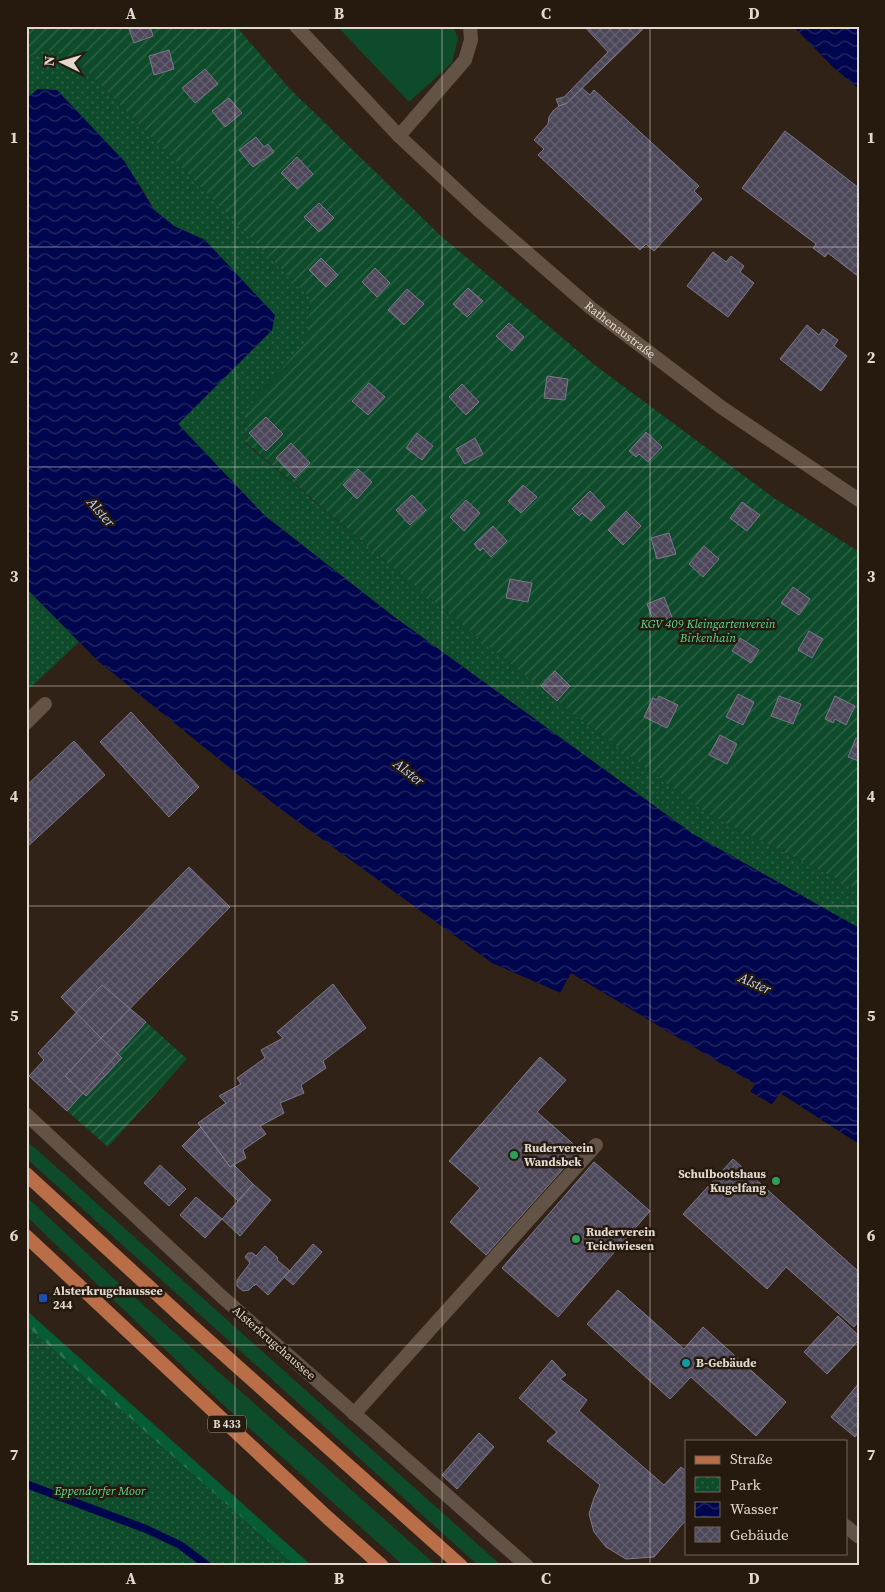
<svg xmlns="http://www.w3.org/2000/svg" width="885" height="1592" font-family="'Source Serif 4',serif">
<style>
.grass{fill:#0d4b2b}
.forest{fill:url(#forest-firs)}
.park{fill:url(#park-dots)}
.garden{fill:url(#garden-furrows)}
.water{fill:url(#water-waves)}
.pier{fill:#302216}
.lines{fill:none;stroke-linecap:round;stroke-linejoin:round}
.stream{stroke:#00064d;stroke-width:8}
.building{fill:url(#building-cross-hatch);stroke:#7c788b}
.service{stroke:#635346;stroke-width:14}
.minor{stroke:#635346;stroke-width:14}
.primary{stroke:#b96e48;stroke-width:14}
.grid{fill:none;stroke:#e1d8d0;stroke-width:1;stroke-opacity:0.55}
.leisure-dot{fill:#2e9e5b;stroke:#26190d;stroke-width:2}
.transit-dot{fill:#1a4fb4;stroke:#26190d;stroke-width:2}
.culture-dot{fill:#0f9aa8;stroke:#26190d;stroke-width:2}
.labels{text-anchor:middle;stroke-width:5;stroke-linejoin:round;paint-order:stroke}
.shield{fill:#26190d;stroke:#a99f96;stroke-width:1}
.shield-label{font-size:11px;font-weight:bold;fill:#e1d8d0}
.street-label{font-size:12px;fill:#e1d8d0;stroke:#26190d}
.park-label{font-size:12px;font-style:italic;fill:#5adb92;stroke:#26190d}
.poi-label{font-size:12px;font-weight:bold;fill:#e1d8d0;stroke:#26190d;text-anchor:start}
.water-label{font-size:14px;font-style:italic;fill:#bcd3fc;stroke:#26190d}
.neatline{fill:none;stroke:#e1d8d0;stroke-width:2}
.grid-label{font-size:16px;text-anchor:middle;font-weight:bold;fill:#e1d8d0}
</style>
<defs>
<pattern id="forest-firs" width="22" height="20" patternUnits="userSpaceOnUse" patternTransform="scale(1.25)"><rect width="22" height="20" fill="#065d35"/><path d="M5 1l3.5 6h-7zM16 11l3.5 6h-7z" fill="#2a7451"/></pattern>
<pattern id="park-dots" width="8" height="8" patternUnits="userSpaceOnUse" patternTransform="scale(1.25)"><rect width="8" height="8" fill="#0d4b2b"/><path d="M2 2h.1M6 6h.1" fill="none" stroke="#306449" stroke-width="1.8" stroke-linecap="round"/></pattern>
<pattern id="garden-furrows" width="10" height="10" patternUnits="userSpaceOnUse" patternTransform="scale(1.25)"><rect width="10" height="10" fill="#0d4b2b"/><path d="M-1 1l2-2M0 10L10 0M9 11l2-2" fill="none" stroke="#306449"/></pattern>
<pattern id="water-waves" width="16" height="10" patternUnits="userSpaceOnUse" patternTransform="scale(1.25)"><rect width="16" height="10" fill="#00064d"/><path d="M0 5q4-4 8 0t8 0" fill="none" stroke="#252a66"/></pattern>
<pattern id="building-cross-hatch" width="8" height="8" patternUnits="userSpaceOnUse" patternTransform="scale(1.25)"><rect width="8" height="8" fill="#4c4759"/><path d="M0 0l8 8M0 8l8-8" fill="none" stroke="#666170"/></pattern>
</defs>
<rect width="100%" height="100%" fill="#302216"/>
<path class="grass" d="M337 26H453L458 38 452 63 409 102Z
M26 1140 502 1566H479L26 1158Z
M26 1196 112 1277 437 1566H404L219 1401 26 1216Z"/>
<path class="forest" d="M26 1310 312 1566H258L26 1350Z"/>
<path class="park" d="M44 49 75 59 310 298 307 339 245 412 244 442 405 578 569 711 708 814 859 890V928L693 834 393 616 264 515 178 424 272 330 205 240 174 226 154 210 141 186 38 89 26 99V59Z
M26 588 79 642 26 692Z
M26 1325 296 1566H26Z"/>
<path class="garden" d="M26 26H236L288 87 441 236 596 366 774 498 859 552V890L708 814 569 711 405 578 244 441 245 412 307 339 310 298 75 59 44 49 26 59Z
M146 1022 187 1059 108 1147 67 1111Z"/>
<path class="water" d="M793 26H859V89L833 67Z
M38 89 57 90 125 162 154 210 174 226 205 240 275 315 272 330 178 424 264 515 393 616 693 834 859 928V1157L655 1034 492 963 278 807 98 661 26 588V99Z"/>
<path class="pier" d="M571 973 755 1084 749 1094 654 1036 559 995Z
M780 1093 859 1144V1160L770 1107Z"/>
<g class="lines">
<path class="stream" d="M26 1484 146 1529 180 1545 208 1566"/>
</g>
<path class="building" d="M128 26H150L153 36 134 43Z
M584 26H646L567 103 559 106 556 99 564 97 608 52Z
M169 50 174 69 154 75 149 56Z
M205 69 218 84 195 103 182 88Z
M582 88 590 95 594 90 699 186 694 191 702 199 654 251 646 244 640 250 538 155 544 149 534 140 548 124 549 117 553 111 559 106 567 103Z
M229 98 242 113 225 127 212 111Z
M785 131 859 188V277L828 253 825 257 813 248 816 244 742 188Z
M256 137 264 147 268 144 274 152 253 167 239 150Z
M297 157 313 174 297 189 281 173Z
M319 203 334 218 319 232 304 217Z
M713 252 726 262 731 256 744 266 740 272 754 283 728 317 687 286Z
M321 258 338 275 326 287 309 270Z
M375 268 390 283 377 297 362 282Z
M468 288 483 301 467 317 453 304Z
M407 289 424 304 404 325 388 310Z
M509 323 524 337 512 351 496 336Z
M807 325 819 335 823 329 838 340 834 346 847 356 821 391 780 359Z
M547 376 568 379 565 400 544 398Z
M369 383 385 397 368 415 352 401Z
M462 384 479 402 466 415 449 397Z
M266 417 283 434 266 451 249 433Z
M646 432 662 447 648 462 639 454 636 457 629 451Z
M417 433 433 446 422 460 406 448Z
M475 438 483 454 465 464 456 449Z
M291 443 310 463 295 478 276 458Z
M358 469 372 482 357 499 343 485Z
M523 485 537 497 521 513 508 501Z
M590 491 605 507 591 521 582 513 579 516 572 509Z
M412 495 426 510 410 525 396 510Z
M466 500 480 513 464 531 450 517Z
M742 502 760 515 747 531 730 518Z
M626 511 641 526 623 545 608 530Z
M493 526 507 541 491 557 483 548 480 551 474 544Z
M669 533 676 554 657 559 651 538Z
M704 546 719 559 703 577 689 564Z
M510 579 532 583 528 602 506 598Z
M793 587 810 599 799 615 781 603Z
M664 597 672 617 655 624 647 604Z
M809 631 823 639 812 658 798 650Z
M740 638 759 650 751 663 732 651Z
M555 671 570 686 557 701 541 686Z
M738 694 754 702 743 725 726 717Z
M659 696 678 705 667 728 644 717 653 698 657 700Z
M779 696 801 704 793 724 771 716Z
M835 696 855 706 846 725 835 719 833 723 825 719Z
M131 712 199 787 169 817 100 742Z
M720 735 737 744 727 764 709 755Z
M856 738 859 739V761L848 757Z
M74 741 105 775 26 848V786Z
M189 867 230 907 101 1038 61 997Z
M333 984 366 1028 323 1061 326 1068 301 1085 304 1093 280 1103 284 1113 260 1126 266 1134 243 1150 246 1158 230 1167 198 1123 226 1103 219 1096 241 1084 237 1078 265 1058 261 1050 283 1038 277 1032Z
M102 985 146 1022 67 1111 29 1076 44 1060 38 1053Z
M101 1038 122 1058 86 1096 65 1076Z
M540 1057 566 1080 537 1112 580 1150 486 1255 450 1222 480 1188 449 1161Z
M201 1127 230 1167 234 1165 253 1184 238 1201 182 1146Z
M733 1159 859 1272V1321L854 1327 786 1267 767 1289 683 1214Z
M594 1162 650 1211 558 1317 502 1268Z
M160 1165 186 1189 169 1206 144 1183Z
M253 1184 271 1200 240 1236 222 1219Z
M196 1197 222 1219 205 1238 180 1215Z
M313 1244 322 1252 293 1285 284 1277Z
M265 1246 278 1258 277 1260 290 1271 268 1295 256 1284 254 1286V1285L249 1290 243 1291 237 1286V1280L250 1263 245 1257 248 1253H253L256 1256Z
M618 1290 684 1349 703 1327 786 1402 756 1436 691 1377 670 1399 587 1324Z
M838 1316 859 1336V1340L827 1374 804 1352Z
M552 1360 566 1375 560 1379 587 1400 579 1411 664 1485 681 1467 686 1471V1520L654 1557 626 1559 606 1547 594 1532 589 1514 594 1498 600 1485 547 1441 557 1432 519 1398Z
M859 1383V1432L855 1437 831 1417Z
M479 1433 494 1447 457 1489 442 1475Z"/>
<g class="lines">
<path class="service" d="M354 1414 596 1145"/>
<g class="minor">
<path id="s1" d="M296 26 399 136 478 210 591 308 721 407 859 500"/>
<path d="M399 136 465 60 471 40 470 26"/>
<path d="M26 723 45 704"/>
<path d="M26 1114 220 1295 527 1566"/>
<path d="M846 1526 859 1537"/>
</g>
<path class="primary" d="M26 1174 182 1317 461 1566
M26 1236 328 1518 382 1566"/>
</g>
<path class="grid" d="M235 26V1566M442 26V1566M650 26V1566M26 247H859M26 467H859M26 686H859M26 906H859M26 1125H859M26 1345H859"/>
<g class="leisure-dot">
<circle cx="514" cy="1155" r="5"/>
<circle cx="776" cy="1181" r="5"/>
<circle cx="576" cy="1239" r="5"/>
</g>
<rect class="transit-dot" x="38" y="1293" width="10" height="10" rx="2.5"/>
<circle class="culture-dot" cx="686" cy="1363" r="5"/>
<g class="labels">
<rect class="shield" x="208" y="1415.5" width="38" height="17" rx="4"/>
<g class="shield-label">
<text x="227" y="1428">B 433</text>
</g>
<g class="street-label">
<text dy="4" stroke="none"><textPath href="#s1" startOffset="445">Rathenaustraße</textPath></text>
<text transform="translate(274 1343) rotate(41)" y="4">Alsterkrugchaussee</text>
</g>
<g class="park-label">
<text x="708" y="628">KGV 409 Kleingartenverein<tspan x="708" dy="14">Birkenhain</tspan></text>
<text x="100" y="1495">Eppendorfer Moor</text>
</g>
<g class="poi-label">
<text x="524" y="1152">Ruderverein<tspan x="524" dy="14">Wandsbek</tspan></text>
<text x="766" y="1178" text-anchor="end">Schulbootshaus<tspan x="766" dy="14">Kugelfang</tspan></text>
<text x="586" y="1236">Ruderverein<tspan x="586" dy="14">Teichwiesen</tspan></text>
<text x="53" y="1295">Alsterkrugchaussee<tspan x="53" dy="14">244</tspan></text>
<text x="696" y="1367">B-Gebäude</text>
</g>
<g class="water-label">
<text transform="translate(101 512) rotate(49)" y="5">Alster</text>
<text transform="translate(409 772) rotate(38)" y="5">Alster</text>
<text transform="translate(755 983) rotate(24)" y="5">Alster</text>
</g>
</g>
<rect width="885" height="1592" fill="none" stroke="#26190d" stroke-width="55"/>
<rect x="685" y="1440" width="162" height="115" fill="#26190d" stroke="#71655b"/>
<rect x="695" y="1456" width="25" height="8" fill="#b96e48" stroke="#71655b"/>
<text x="730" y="1464" font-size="15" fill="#e1d8d0">Straße</text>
<rect x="695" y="1477" width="25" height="15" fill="url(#park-dots)" stroke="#71655b"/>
<text x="730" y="1490" font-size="15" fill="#e1d8d0">Park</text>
<rect x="695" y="1502" width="25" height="15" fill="url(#water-waves)" stroke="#71655b"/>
<text x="730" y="1514" font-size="15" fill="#e1d8d0">Wasser</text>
<rect x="695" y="1527" width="25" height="15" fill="url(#building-cross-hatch)" stroke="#71655b"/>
<text x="730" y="1540" font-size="15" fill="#e1d8d0">Gebäude</text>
<g transform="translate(62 62) rotate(275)" stroke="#26190d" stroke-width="4" paint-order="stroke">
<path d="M0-4L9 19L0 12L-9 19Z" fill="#e1d8d0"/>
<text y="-8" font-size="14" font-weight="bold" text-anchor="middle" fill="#e1d8d0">N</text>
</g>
<rect x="28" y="28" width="830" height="1536" class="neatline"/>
<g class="grid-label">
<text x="131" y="19">A</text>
<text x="339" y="19">B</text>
<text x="546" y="19">C</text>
<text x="754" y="19">D</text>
<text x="14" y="143">1</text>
<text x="871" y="143">1</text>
<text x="14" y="363">2</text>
<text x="871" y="363">2</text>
<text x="14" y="582">3</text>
<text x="871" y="582">3</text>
<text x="14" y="802">4</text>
<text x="871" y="802">4</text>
<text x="14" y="1021">5</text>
<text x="871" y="1021">5</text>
<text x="14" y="1241">6</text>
<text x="871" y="1241">6</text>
<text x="14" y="1460">7</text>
<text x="871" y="1460">7</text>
<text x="131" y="1584">A</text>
<text x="339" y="1584">B</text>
<text x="546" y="1584">C</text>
<text x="754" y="1584">D</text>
</g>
</svg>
